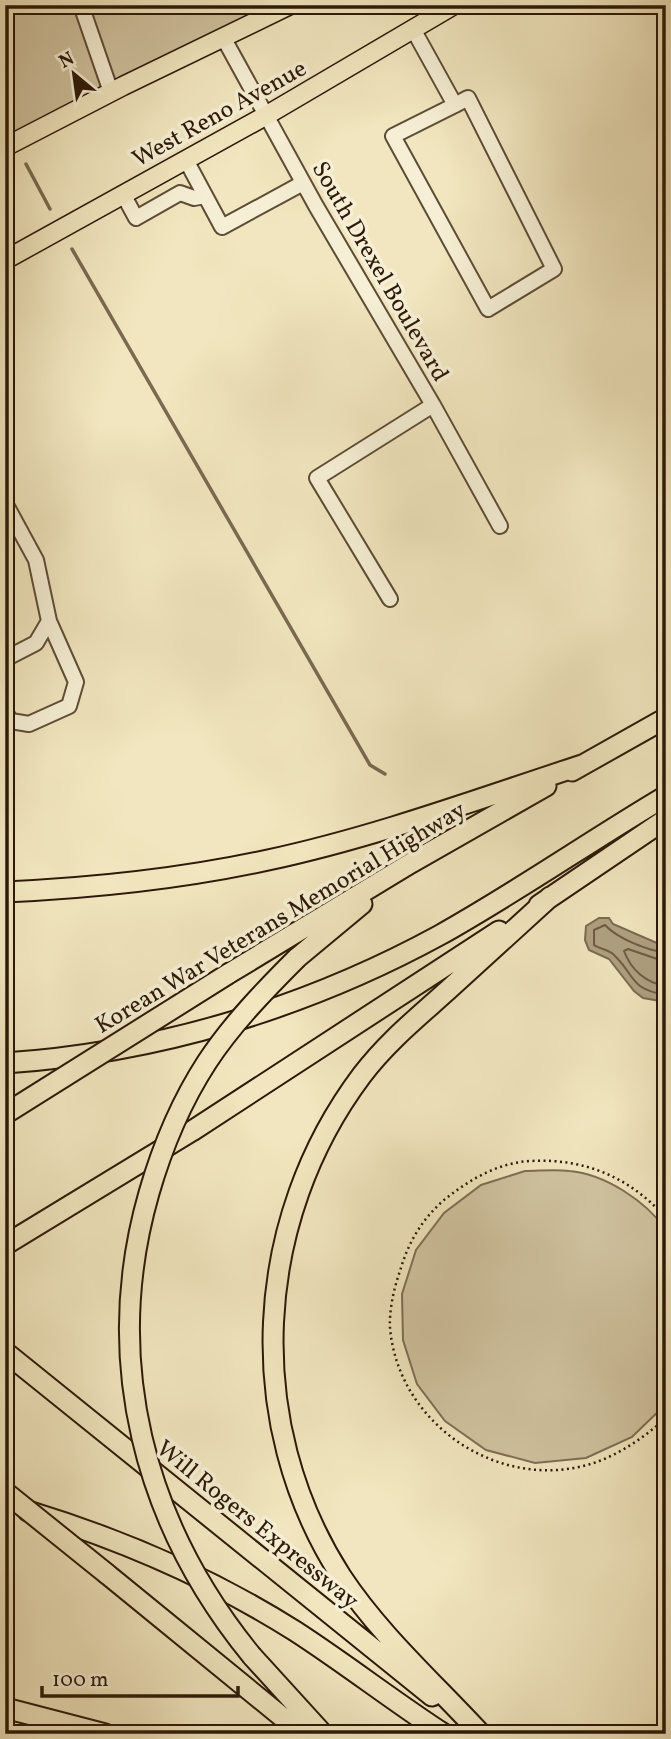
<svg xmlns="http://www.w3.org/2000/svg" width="671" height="1739" font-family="Vollkorn,serif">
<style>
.green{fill:#d0c3a0;stroke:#7e6e54;stroke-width:2}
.water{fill:#aea080;stroke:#7a6a50;stroke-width:2}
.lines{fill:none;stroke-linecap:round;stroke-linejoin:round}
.shore{stroke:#6d5c44;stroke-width:2}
.stream{stroke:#7a6a50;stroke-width:3.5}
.minor-casing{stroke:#5d4c35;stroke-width:18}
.major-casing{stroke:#2c1907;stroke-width:21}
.highway-casing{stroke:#2c1907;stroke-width:23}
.path{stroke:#2c1907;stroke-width:2.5;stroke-dasharray:2 3.5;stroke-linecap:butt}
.minor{stroke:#f6efd5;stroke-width:14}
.major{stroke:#f1e6bf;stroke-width:18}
.highway{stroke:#f1e6bf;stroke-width:19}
.highway-bridge-casing{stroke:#2c1907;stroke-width:23;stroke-linecap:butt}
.highway-bridge{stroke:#f1e6bf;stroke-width:19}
.labels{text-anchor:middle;stroke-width:7;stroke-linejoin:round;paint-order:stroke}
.street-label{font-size:24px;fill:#2c1907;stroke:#f6efd5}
</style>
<rect width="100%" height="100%" fill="#f1e6bf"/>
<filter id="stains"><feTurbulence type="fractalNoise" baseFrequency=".00286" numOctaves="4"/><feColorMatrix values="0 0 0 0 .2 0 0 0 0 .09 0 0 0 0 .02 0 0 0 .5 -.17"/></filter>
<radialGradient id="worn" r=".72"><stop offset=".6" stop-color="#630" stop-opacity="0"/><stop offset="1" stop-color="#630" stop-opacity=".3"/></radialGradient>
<path class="green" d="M5 5H272L5 138Z
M525 1171C539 1171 555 1169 569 1171 605 1174 646 1201 666 1230V1404L632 1437 586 1458 535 1463 486 1450 445 1421 417 1384 403 1340 402 1294 416 1250 444 1213 481 1185Z"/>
<path class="water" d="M599 918H609L613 924 666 947V1002L643 998 634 991 609 959 589 950 585 940 586 926Z"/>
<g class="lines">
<path class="shore" d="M666 953C647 950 618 939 605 925L594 930V945C600 949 610 950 614 955 636 976 629 989 666 995
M666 962 628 949 624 951C631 970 646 983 666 986"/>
<path class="stream" d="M26 164 50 209
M72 249 370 765 385 774"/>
<g class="minor-casing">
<path id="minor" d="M81 5 111 92
M413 29 455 105 393 136 488 309 554 269 468 98 455 105
M223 37 316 206 433 405 500 526
M186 160 222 227 303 183
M123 194 136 218 180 193 194 198 205 196
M5 503 36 560 49 621 36 643 5 659
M390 599 317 478 433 405
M5 712 11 721 29 724 69 706 76 682 49 621"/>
</g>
<g class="major-casing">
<path id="major" d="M5 147 123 86 290 5
M5 260 267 115 454 5"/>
</g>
<g class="highway-casing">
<path id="highway" d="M572 771 666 718
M5 892C94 888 181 879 268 860 375 837 478 799 582 765
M539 905 666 819
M297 958 362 904
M228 974 411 863 546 786
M5 1063C157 1053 306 1008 440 935 517 892 590 841 666 796
M5 1245 192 1131 499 931
M5 1352 432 1696
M28 1511C123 1540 211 1578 295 1631 346 1664 393 1701 444 1734
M107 1574 303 1734
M252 1656 323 1734
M5 1708 105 1734
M481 1734C434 1683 379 1634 341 1576 242 1422 253 1220 362 1075 387 1042 418 1017 448 990 482 959 516 928 550 897"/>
</g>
<path class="path" d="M666 1218C630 1177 584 1158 530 1161 497 1163 469 1180 444 1200 422 1219 408 1243 400 1271 394 1288 389 1310 390 1328 398 1420 490 1486 579 1467 612 1460 641 1440 666 1418"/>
<use href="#minor" class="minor"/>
<use href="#major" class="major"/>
<use href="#highway" class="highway"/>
<g class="highway-bridge-casing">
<path id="highway-bridge" d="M5 1114 228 974
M5 1492 107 1574
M252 1656C144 1524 101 1360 149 1193 162 1148 181 1102 207 1062 232 1024 265 990 297 958"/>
</g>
<use href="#highway-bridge" class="highway-bridge"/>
</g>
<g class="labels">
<g class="street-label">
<text transform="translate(219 113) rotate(-29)" y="8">West Reno Avenue</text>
<text transform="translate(381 271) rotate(60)" y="8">South Drexel Boulevard</text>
<text transform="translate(280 917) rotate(-31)" y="8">Korean War Veterans Memorial Highway</text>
<text transform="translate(258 1524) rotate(39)" y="8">Will Rogers Expressway</text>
</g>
</g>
<rect width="671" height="1739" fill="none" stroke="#f1e6bf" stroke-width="28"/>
<rect x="7" y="7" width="657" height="1725" fill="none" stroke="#2c1907" stroke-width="3.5"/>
<rect x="14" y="14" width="643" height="1711" fill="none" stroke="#2c1907" stroke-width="2"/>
<g transform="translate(74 74) rotate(331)" stroke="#f6efd5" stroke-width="5" paint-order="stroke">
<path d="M0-5L12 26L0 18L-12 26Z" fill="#2c1907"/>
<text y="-10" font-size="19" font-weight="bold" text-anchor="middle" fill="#2c1907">N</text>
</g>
<path d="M42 1686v10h196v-10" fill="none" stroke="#2c1907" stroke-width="3.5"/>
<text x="52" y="1686" font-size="21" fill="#2c1907" stroke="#f6efd5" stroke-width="5" paint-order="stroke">100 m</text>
<rect width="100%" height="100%" filter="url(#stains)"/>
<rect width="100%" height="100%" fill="url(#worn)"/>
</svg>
